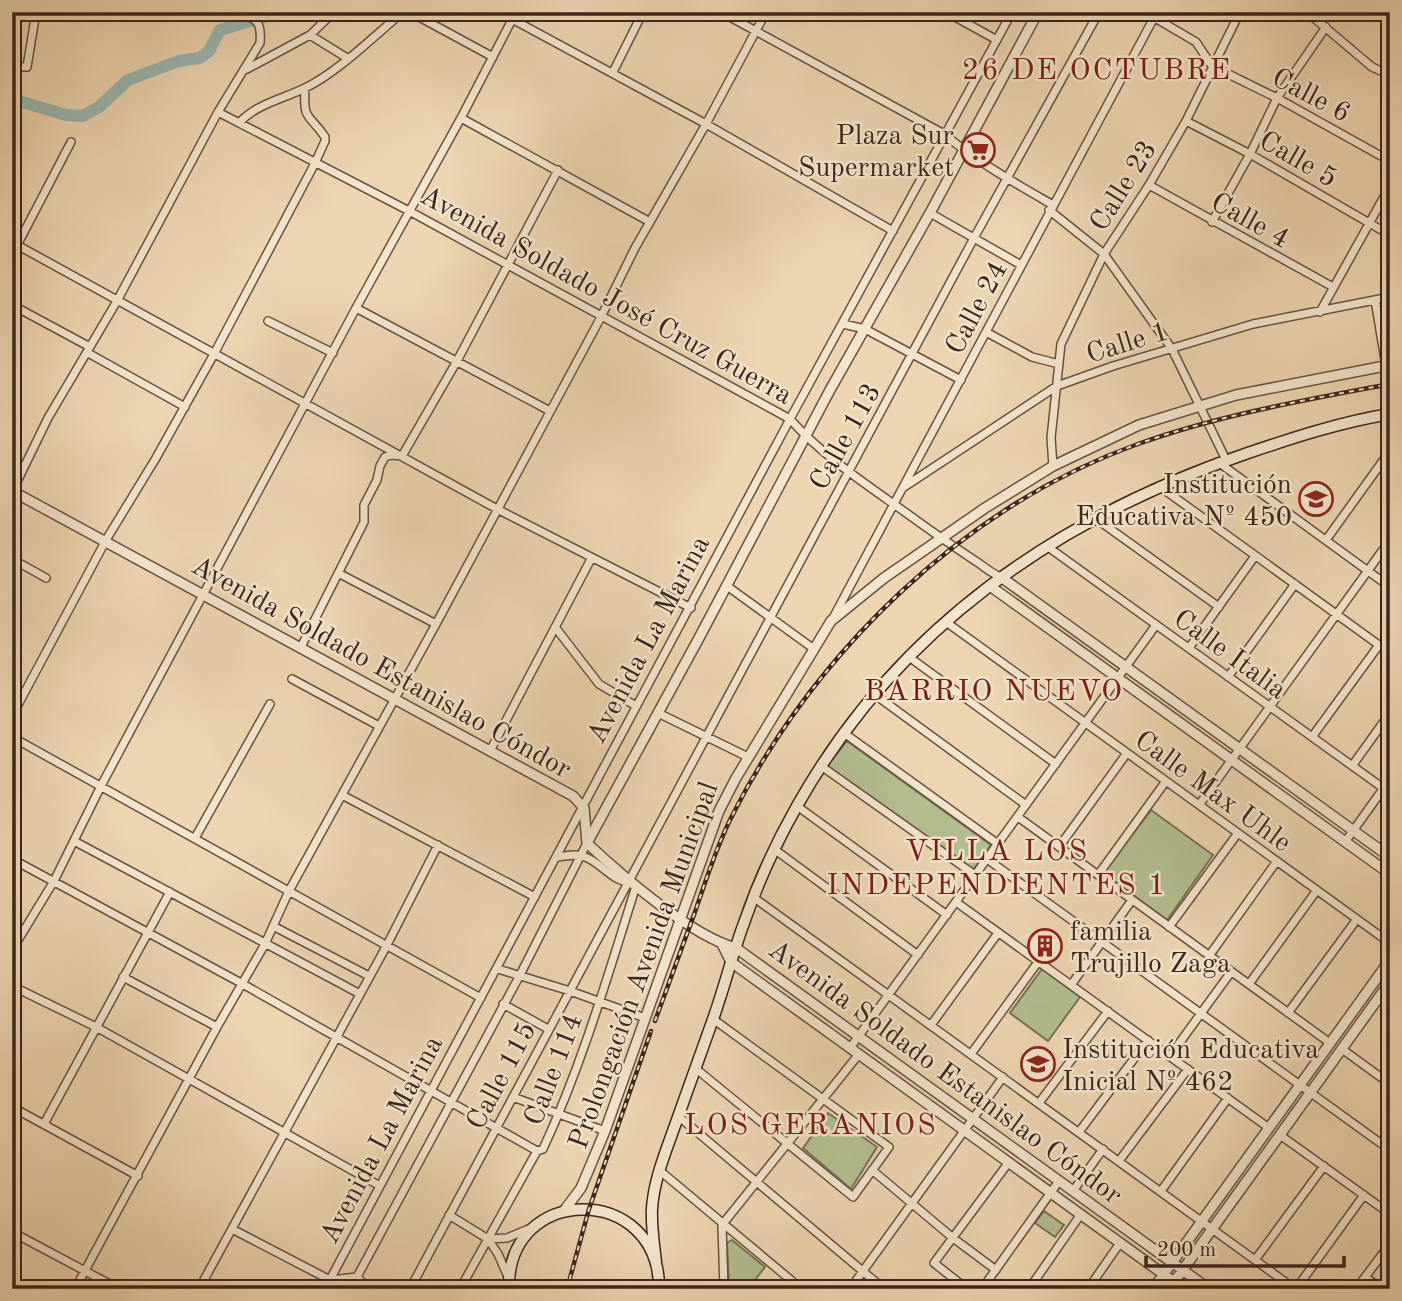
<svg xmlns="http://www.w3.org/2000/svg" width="1402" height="1301" font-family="'Old Standard TT',serif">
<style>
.green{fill:#b3be8f;stroke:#787255;stroke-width:2}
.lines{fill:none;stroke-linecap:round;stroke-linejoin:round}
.river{stroke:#9ab8b2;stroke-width:12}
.minor-casing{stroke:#685140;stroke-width:10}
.tertiary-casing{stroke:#685140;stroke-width:12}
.secondary-casing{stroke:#3c251b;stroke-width:13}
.minor{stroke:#f3e4cc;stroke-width:7}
.tertiary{stroke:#f3e4cc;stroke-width:9}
.secondary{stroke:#f3e4cc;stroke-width:10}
.rail-casing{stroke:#3c251b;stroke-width:4.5}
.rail{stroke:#f3e4cc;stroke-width:2;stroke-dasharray:5;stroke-linecap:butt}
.labels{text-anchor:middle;stroke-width:5;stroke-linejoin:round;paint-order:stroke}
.street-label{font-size:28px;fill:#3c251b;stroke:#f3e4cc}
.poi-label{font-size:28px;fill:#3c251b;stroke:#f3e4cc;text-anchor:end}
.neighbourhood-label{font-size:30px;letter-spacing:2px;fill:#7a1f14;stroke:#f3e4cc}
</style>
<rect width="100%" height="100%" fill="#edd5b1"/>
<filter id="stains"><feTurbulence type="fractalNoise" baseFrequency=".00286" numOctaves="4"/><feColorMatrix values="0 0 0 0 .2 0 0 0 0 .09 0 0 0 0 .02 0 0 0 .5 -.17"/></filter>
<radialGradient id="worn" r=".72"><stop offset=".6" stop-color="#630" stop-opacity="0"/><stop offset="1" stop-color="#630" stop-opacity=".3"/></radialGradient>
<path class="green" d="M847 741 991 845 973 870 827 766Z
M1151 810 1213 855 1167 920 1103 873Z
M1042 969 1080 997 1048 1041 1010 1013Z
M828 1113 877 1147 851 1189 803 1148Z
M1044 1211 1064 1225 1055 1237 1035 1223Z
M732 1240 765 1267 748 1289H729L727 1243Z"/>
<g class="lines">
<path class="river" d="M12 99 66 115 83 116 99 107 128 80 179 61 200 58 209 51 220 30 280 12"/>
<g class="minor-casing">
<path id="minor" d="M410 12 493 57
M499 12 706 124 893 231
M721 12 944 134C977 162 1015 183 1053 205
M946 12 997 40
M1145 12 1196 42 1212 66 1277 98 1390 161
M1268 12 1276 17 1302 12
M1307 12 1372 67 1390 75
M310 35 334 12
M12 67H27L36 12
M247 69 310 35 347 58
M613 72 643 12
M218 112 411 212 790 419C824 458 875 490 916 520 935 534 955 547 974 560 984 566 990 573 1001 577
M461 118 650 222
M1186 121 1250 154 1390 235
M239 123C256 104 283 99 305 88 337 73 375 35 403 12
M1149 185 1333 287
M1049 210 1104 254 1144 310 1172 349 1226 460
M930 213 1021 265
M1212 222 1250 154 1277 98 1326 27
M17 245 497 509 691 608
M12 255 71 142
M1375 300 1386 366
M12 305 90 347
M356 308 550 411
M1320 312 1390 186
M268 321 333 353
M843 324 865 329 961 380
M986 332 1032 357 1059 364
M88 353 185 407
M1218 462 1390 587
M1053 466 1051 438 1061 344 1104 254 1149 185 1186 121 1240 12
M1159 486 1390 653
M904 487 1057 386 1113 366 1253 324 1390 297
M12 492 48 418 117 301 218 112 260 43C262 20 256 19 236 12
M1095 518 1219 607
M1326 540 1390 451
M1048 547 1390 793
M12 559 46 578
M340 574 436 624
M727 586 814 649
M833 618 1157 12
M946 622 1390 943
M555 627 599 684 636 706
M301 647 364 522V505L377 480 380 466 385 457 391 455 402 456 457 361 558 170
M1189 648 1255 556
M909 657 1056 764
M1228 677 1295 584
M292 679 379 726
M874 694 1026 805
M658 713 748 757
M12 716 106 540 156 458 214 354 315 163 325 141V137C309 113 303 122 305 88
M1381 725 1390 732
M844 733 998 844
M12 737 481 998
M1312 737 1379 645
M490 751 591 559
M821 766 975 875
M1352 766 1390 713
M342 795 535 897
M1199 805 1390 540
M797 806 947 915
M1018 817 1330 1043
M195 838 270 704
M74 841 360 994
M1345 842 1383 789
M1059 847 1127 753
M774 849 918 955
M557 857C566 856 577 853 585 857 602 863 611 881 630 882
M12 859 241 983 537 1151
M987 859 1390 1150
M1098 875 1166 781
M753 897 1295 1289
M956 902 1269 1128
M273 926 369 976
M1169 927 1238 833
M12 950 54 881 101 786 356 308 461 118 516 12
M1209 956 1277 861
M498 969 570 991 645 1018
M123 977 217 1027
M1249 984 1317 890
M1071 985 1132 900
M12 986 96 1027 380 1186
M503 1004 548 1029
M1288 1013 1357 919
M931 1025 998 933
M850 1048 1156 625
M1342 1049 1390 1084
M971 1054 1038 962
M1170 1056 1231 972
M695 1068 853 1197 889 1147 713 1019
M513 1097 605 1131
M1039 1103 1108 1011
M12 1107 138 1176
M678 1116 884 1289
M44 1124 170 892
M1079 1132 1148 1040
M1280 1135 1390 1214
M1119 1161 1188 1069
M659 1170 792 1281 787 1289
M872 1170 953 1238 996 1270
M1073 1191 1103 1149
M1161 1191 1228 1098
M449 1215 488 1239 498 1254 509 1279
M722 1225 859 1054
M722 1225 724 1289
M232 1229 330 1280 357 1277 369 1289
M12 1232 119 1289
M488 1239 507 1238 531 1228
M1255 1260 1324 1166
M357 1277 520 975 587 843
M1365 1277 1382 1289
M75 1289 217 1027 265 944 289 891 436 624 601 317 635 248 706 124 766 12
M199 1289 387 945 438 845
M325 1289 790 419 1012 12
M410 1289 974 238 1099 12
M460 1289 537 1151 543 1149C582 1065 608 975 636 886
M850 1289 1003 1077
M967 1289 934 1263 1009 1162
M982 1289 1059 1181
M1029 1289 1081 1214
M1088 1289 1120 1243
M1296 1289 1364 1195
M1356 1289 1390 1244"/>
</g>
<g class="tertiary-casing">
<path id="tertiary" d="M12 491 573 796 584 808 587 843C621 875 691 936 736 948L1209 1289
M1001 577 1390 857
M990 586 1390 874
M587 843 699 638 830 390 930 213 1038 12
M722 944 731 962 1184 1289
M563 1212 581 1188 605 1131 719 811 736 778 831 621 884 578 985 508 1053 466 1139 425 1236 395 1390 365
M1153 1289 1390 960
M1169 1289 1390 982"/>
</g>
<g class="secondary-casing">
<path id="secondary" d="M656 1262C654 1245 651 1225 652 1208 654 1181 664 1156 673 1131 686 1095 699 1058 712 1022 724 989 732 955 744 923 758 882 776 843 797 806 897 628 1059 517 1248 453 1295 437 1341 422 1390 414
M509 1289C506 1183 660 1183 659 1289"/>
</g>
<use href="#minor" class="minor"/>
<use href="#tertiary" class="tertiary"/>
<use href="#secondary" class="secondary"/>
<g class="rail-casing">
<path id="rail" d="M655 1021C668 985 682 948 695 912 706 880 716 848 731 818 814 653 963 507 1138 444 1219 415 1305 400 1390 384
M567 1289 589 1209 651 1031"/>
</g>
<use href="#rail" class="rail"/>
</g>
<defs>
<g id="supermarket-ring" transform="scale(1.75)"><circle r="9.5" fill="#f3e4cc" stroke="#8f2418" stroke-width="1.5"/><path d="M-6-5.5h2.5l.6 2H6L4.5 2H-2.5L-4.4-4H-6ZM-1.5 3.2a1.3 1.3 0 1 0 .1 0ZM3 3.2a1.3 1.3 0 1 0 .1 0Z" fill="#8f2418"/></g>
<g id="school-ring" transform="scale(1.75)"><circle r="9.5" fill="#f3e4cc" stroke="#8f2418" stroke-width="1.5"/><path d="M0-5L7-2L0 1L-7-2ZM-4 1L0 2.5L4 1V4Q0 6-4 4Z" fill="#8f2418"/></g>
<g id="building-ring" transform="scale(1.75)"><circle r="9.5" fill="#f3e4cc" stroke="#8f2418" stroke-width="1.5"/><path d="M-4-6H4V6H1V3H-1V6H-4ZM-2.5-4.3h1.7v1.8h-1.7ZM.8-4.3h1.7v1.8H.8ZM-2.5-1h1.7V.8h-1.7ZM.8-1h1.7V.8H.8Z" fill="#8f2418"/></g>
</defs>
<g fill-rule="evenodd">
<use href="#supermarket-ring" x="978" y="150"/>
<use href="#school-ring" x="1316" y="499"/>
<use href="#building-ring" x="1045" y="946"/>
<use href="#school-ring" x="1038" y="1064"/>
</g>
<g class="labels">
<g class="street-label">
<text transform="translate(1312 94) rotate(28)" y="10">Calle 6</text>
<text transform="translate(1299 158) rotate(30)" y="10">Calle 5</text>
<text transform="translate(1122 185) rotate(-58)" y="10">Calle 23</text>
<text transform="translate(1251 219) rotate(29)" y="10">Calle 4</text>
<text transform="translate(607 294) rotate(29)" y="10">Avenida Soldado José Cruz Guerra</text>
<text transform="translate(975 307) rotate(-62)" y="10">Calle 24</text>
<text transform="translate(1127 341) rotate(-17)" y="10">Calle 1</text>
<text transform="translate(844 436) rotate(-61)" y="10">Calle 113</text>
<text transform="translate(647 639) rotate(-62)" y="10">Avenida La Marina</text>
<text transform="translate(1231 653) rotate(36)" y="10">Calle Italia</text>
<text transform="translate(382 666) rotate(29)" y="10">Avenida Soldado Estanislao Cóndor</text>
<text transform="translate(1214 790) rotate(36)" y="10">Calle Max Uhle</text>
<text transform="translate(642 965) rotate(-70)" y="10">Prolongación Avenida Municipal</text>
<text transform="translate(552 1069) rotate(-69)" y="10">Calle 114</text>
<text transform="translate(946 1071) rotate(36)" y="10">Avenida Soldado Estanislao Cóndor</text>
<text transform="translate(500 1075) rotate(-62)" y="10">Calle 115</text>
<text transform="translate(380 1139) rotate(-62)" y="10">Avenida La Marina</text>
</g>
<g class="poi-label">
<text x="954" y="144">Plaza Sur<tspan x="954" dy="32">Supermarket</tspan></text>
<text x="1292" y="493">Institución<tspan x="1292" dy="32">Educativa Nº 450</tspan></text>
<text x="1070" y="940" text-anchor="start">familia<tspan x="1070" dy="32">Trujillo Zaga</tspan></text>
<text x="1062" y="1058" text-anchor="start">Institución Educativa<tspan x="1062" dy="32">Inicial Nº 462</tspan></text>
</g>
<g class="neighbourhood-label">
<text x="1097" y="79">26 DE OCTUBRE</text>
<text x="994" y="700">BARRIO NUEVO</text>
<text x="997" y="860">VILLA LOS<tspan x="997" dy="34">INDEPENDIENTES 1</tspan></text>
<text x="811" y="1134">LOS GERANIOS</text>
</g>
</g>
<rect width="1402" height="1301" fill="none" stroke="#edd5b1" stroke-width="42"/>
<rect x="14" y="14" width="1374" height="1273" fill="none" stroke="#3c251b" stroke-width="3.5"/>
<rect x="21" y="21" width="1360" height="1259" fill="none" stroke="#3c251b" stroke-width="2"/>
<path d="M1146 1256v10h198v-10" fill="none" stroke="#3c251b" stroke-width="3.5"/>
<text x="1157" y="1256" font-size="21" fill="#3c251b" stroke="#f3e4cc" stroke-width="5" paint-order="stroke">200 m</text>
<rect width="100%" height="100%" filter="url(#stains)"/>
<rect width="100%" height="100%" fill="url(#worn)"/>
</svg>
